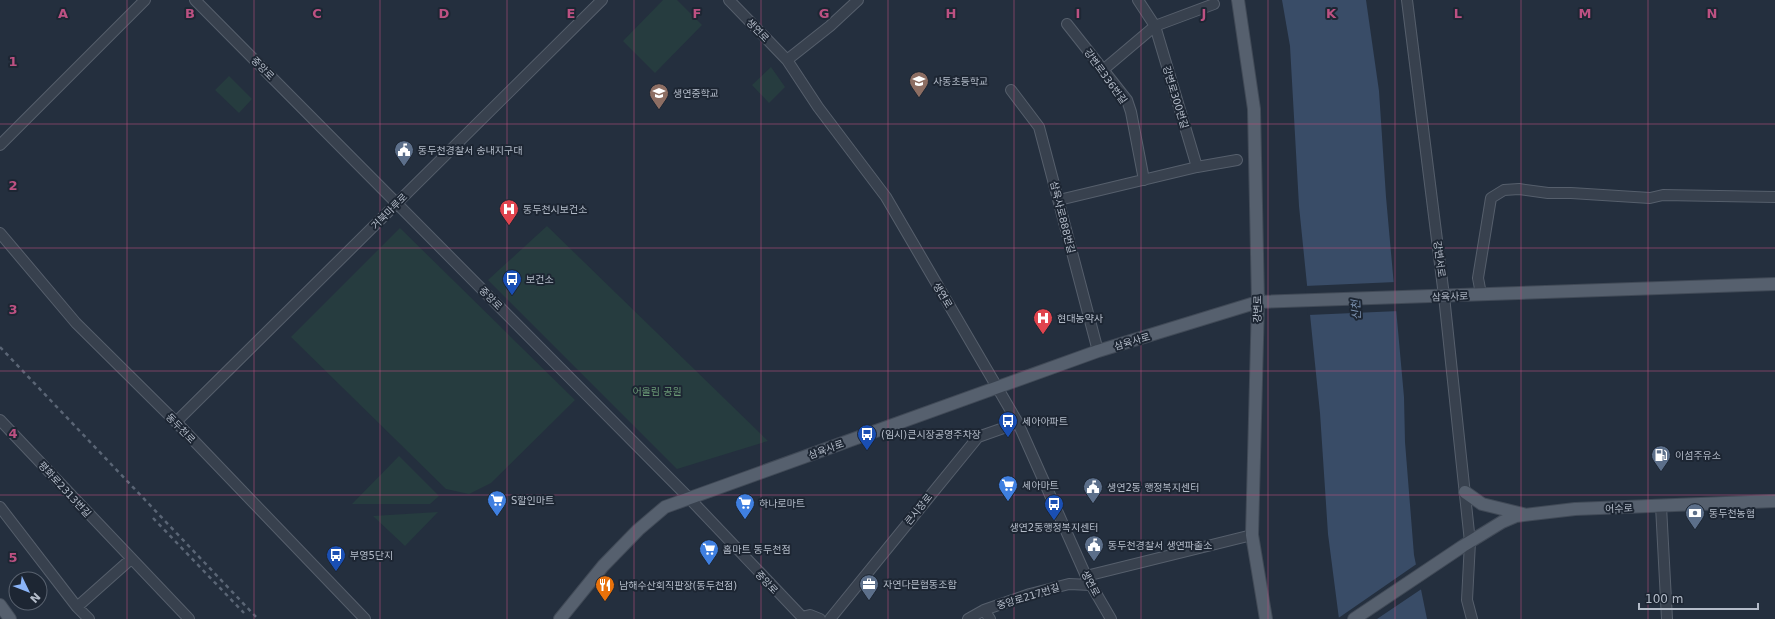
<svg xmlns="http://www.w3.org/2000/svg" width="1775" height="619" font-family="'DejaVu Sans','Noto Sans KR',sans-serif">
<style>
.green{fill:#263c3f}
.water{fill:#394c67}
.pier{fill:#242f3e}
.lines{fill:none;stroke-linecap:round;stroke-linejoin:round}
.minor-casing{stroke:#565f6c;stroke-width:12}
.major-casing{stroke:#414a57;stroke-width:14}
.minor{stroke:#38414e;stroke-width:10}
.major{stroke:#56606e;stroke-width:12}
.rail{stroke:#5a6575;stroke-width:2.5;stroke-dasharray:4 4;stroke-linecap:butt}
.grid{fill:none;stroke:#bd5182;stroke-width:1;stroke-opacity:0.55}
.labels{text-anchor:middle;stroke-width:4;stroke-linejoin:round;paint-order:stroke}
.street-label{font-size:10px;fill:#b4bcc9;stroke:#1d2633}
.poi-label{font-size:10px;fill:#b4bcc9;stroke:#1d2633;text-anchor:start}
.park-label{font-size:10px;fill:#6b9a76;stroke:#1d2633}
.water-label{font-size:11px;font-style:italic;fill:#7c92b1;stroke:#1d2633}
.grid-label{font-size:13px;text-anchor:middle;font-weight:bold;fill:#bd5182;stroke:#1d2633;stroke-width:4;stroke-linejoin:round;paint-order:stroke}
</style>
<rect width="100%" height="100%" fill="#242f3e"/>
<path class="green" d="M663 0H677L702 25 655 73 623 41Z
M771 67 785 87 769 103 752 85Z
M229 76 252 99 239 113 215 90Z
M547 226 768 441 677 469 488 280Z
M400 228 575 400 491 483 469 494 446 489 291 337Z
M399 456 439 496 430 504H352Z
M438 512 405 546 373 516Z"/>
<path class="water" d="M1282 0H1366L1379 91 1386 197 1404 397 1405 442 1414 555 1427 619H1339L1328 534 1320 413 1299 206 1290 46Z"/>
<path class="pier" d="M1396 282 1399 311 1308 315 1305 286Z
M1418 563 1423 588 1377 619H1337Z"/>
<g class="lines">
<g class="minor-casing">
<path id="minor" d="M195 0 689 498 804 619
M729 0 787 60 818 107 886 197 1018 423 1086 576 1111 619
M1138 0 1155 26 1197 167
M1407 0 1444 296 1470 542 1467 600 1472 619
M1067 24 1127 100 1131 112 1144 180
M787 60 830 26 858 0
M1103 70 1155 26 1214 4
M1011 90 1039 127 1098 351
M0 145 145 0
M1059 200 1197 167 1237 160
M0 233 76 323 176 422 365 619
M1481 294 1478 278 1491 198 1504 190 1519 189 1548 193H1571L1650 198 1663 195 1775 197
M0 420 189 619
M176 422 602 0
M1661 506 1667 619
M0 507 77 607 89 619
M1086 576 1252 535
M77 607 131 559
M984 610 990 619
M802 617 810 615 820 619
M830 619 978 437 1018 423
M968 619 984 610 1030 594 1069 584 1091 585"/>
</g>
<g class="major-casing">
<path id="major" d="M1238 0 1254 109 1258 302 1252 535 1266 619
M1465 492 1482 504 1523 514
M0 605 10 619
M560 619 603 566 638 530 665 507 1098 351 1258 302 1775 284
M1354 619 1463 546 1502 522 1516 516 1575 509 1775 501"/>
</g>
<use href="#minor" class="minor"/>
<use href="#major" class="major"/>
<path class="rail" d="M0 347 258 619
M153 518 244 613"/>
</g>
<path class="grid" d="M127 0V619M254 0V619M380 0V619M507 0V619M634 0V619M761 0V619M888 0V619M1014 0V619M1141 0V619M1268 0V619M1395 0V619M1521 0V619M1648 0V619M0 124H1775M0 248H1775M0 371H1775M0 495H1775"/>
<defs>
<g id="school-pin" transform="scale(1)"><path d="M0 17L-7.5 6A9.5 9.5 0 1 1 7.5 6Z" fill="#8d6e63" stroke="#1d2633"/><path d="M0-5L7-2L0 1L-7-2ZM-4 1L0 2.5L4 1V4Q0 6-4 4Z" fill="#fff"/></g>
<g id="civic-pin" transform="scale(1)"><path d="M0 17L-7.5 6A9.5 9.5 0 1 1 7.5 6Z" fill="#5c6f8a" stroke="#1d2633"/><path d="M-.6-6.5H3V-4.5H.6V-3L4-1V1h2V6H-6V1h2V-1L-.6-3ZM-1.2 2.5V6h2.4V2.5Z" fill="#fff"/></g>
<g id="hospital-pin" transform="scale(1)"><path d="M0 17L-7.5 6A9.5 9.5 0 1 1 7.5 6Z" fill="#e0444e" stroke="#1d2633"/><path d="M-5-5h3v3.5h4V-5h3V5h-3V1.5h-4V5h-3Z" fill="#fff"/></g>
<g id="bus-pin" transform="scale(1)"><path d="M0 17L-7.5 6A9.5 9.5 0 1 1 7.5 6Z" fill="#1a4fb4" stroke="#1d2633"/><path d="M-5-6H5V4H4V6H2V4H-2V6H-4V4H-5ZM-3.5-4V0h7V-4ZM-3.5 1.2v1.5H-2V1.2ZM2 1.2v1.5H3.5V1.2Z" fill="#fff"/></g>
<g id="fuel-pin" transform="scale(1)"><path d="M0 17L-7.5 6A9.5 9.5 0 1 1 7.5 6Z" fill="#5c6f8a" stroke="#1d2633"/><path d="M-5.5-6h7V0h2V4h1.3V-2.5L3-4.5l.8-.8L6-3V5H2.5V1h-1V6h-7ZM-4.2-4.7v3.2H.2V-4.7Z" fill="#fff"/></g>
<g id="supermarket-pin" transform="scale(1)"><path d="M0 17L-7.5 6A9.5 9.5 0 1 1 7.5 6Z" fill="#3f7fe0" stroke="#1d2633"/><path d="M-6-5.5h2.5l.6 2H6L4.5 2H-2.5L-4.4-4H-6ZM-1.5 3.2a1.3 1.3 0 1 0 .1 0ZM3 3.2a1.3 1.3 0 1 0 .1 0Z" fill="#fff"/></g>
<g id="bank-pin" transform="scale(1)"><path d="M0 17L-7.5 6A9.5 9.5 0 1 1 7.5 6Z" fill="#5c6f8a" stroke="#1d2633"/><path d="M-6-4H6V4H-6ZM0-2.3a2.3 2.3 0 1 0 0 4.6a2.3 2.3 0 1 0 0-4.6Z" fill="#fff"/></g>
<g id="office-pin" transform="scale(1)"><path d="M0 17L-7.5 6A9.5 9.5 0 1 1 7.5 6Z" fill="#5c6f8a" stroke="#1d2633"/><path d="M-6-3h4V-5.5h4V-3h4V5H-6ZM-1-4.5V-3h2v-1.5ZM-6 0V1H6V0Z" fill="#fff"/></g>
<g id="restaurant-pin" transform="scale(1)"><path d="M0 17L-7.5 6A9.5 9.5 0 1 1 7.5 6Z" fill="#e8710a" stroke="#1d2633"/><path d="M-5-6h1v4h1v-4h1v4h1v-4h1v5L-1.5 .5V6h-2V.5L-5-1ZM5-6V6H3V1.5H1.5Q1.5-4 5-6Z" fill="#fff"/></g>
</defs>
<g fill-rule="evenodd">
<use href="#school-pin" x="919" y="81"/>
<use href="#school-pin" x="659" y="93"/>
<use href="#civic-pin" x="404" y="150"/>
<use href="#hospital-pin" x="509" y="209"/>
<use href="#bus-pin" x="512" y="279"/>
<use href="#hospital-pin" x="1043" y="318"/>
<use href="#bus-pin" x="1008" y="421"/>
<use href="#bus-pin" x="867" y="434"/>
<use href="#fuel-pin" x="1661" y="455"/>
<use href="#supermarket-pin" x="1008" y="485"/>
<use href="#civic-pin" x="1093" y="487"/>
<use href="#supermarket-pin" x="497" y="500"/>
<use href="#supermarket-pin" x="745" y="503"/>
<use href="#bus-pin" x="1054" y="504"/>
<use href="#bank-pin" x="1695" y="513"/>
<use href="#civic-pin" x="1094" y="545"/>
<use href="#supermarket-pin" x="709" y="549"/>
<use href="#bus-pin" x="336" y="555"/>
<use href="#office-pin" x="869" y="584"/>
<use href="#restaurant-pin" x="605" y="585"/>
</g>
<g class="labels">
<g class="street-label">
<text transform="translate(758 30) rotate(46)" y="4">생연로</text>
<text transform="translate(263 68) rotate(45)" y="4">중앙로</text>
<text transform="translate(1106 76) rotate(54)" y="4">강변로336번길</text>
<text transform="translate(1176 97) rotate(73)" y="4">강변로300번길</text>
<text transform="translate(389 211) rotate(-45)" y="4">거북마루로</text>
<text transform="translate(1063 217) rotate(76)" y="4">삼육사로888번길</text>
<text transform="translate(1440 259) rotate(83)" y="4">강변서로</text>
<text transform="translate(943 295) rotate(59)" y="4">생연로</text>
<text transform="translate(1450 296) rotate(-2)" y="4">삼육사로</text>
<text transform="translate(491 298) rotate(45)" y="4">중앙로</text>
<text transform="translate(1257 309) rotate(-89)" y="4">강변로</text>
<text transform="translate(1132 341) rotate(-17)" y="4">삼육사로</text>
<text transform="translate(181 428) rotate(46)" y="4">동두천로</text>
<text transform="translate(826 449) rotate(-20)" y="4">삼육사로</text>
<text transform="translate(65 489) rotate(47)" y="4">평화로2313번길</text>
<text transform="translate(1619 508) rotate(-2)" y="4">어수로</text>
<text transform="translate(918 509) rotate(-51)" y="4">큰시장로</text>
<text transform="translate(767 582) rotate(47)" y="4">중앙로</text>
<text transform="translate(1091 583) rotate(62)" y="4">생연로</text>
<text transform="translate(1028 596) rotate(-17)" y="4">중앙로217번길</text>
</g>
<g class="poi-label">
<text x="933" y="85">사동초등학교</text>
<text x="673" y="97">생연중학교</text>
<text x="418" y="154">동두천경찰서 송내지구대</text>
<text x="523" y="213">동두천시보건소</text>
<text x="526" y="283">보건소</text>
<text x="1057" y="322">현대농약사</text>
<text x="1022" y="425">세아아파트</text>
<text x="881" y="438">(임시)큰시장공영주차장</text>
<text x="1675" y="459">이섬주유소</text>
<text x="1022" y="489">세아마트</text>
<text x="1107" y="491">생연2동 행정복지센터</text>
<text x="511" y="504">S할인마트</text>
<text x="759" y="507">하나로마트</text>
<text x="1709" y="517">동두천농협</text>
<text x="1054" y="531" text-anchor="middle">생연2동행정복지센터</text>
<text x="1108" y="549">동두천경찰서 생연파출소</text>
<text x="723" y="553">홈마트 동두천점</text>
<text x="350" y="559">부영5단지</text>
<text x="883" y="588">자연다믄협동조합</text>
<text x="619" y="589">남해수산회직판장(동두천점)</text>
</g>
<g class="park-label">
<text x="657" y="395">어울림 공원</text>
</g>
<g class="water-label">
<text transform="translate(1356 310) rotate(-93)" y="4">신천</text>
</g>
</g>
<g class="grid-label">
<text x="63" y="18">A</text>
<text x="190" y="18">B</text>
<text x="317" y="18">C</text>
<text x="444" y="18">D</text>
<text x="571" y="18">E</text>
<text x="697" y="18">F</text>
<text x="824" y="18">G</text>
<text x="951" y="18">H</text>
<text x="1078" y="18">I</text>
<text x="1204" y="18">J</text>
<text x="1331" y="18">K</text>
<text x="1458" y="18">L</text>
<text x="1585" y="18">M</text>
<text x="1712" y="18">N</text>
<text x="13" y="66">1</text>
<text x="13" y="190">2</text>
<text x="13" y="314">3</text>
<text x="13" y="438">4</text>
<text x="13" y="562">5</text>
</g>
<g transform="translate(28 591) rotate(133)"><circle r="19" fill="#1d2633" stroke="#59626f"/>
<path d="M0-3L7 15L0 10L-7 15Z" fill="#8ab4f8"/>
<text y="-6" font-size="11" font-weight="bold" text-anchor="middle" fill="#b4bcc9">N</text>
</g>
<path d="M1639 603v6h119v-6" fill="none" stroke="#b4bcc9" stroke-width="2"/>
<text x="1645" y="603" font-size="12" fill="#b4bcc9" stroke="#1d2633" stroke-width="3" paint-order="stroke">100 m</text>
</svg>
